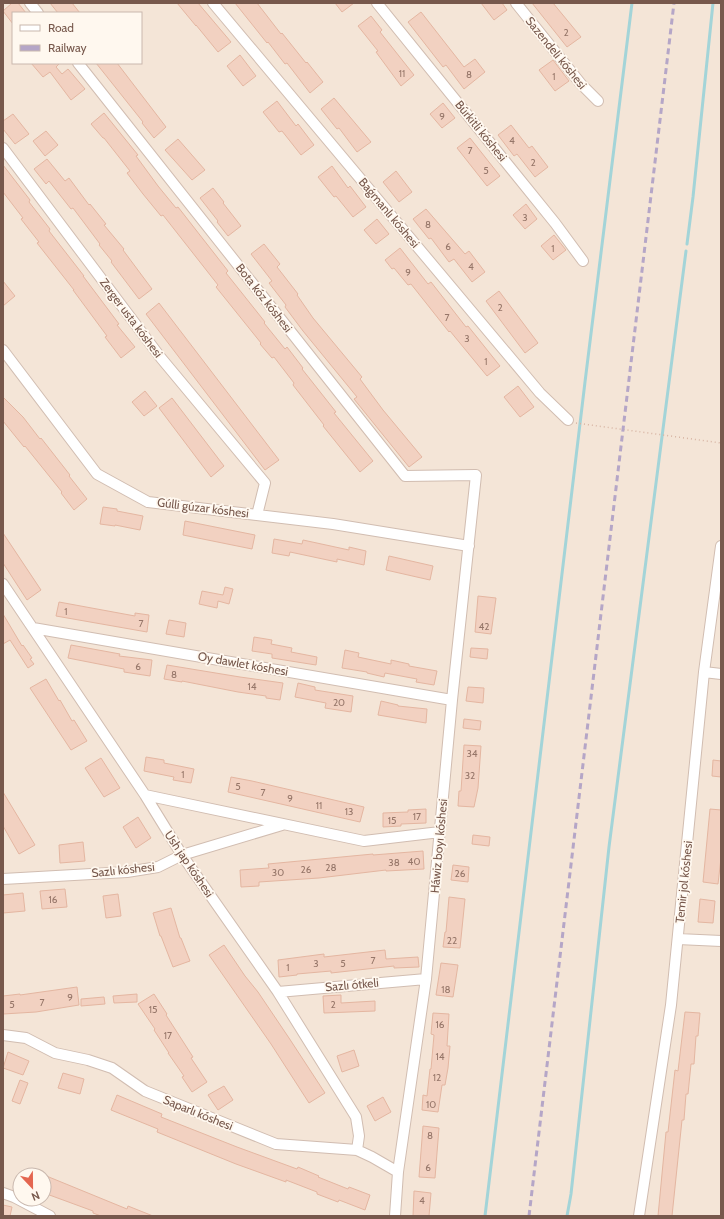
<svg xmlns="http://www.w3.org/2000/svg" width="724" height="1219" font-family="Cabin,sans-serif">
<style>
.residential{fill:#f4e5d7;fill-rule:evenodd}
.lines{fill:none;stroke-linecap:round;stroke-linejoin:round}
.stream{stroke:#a3d4d8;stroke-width:3}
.building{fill:#f2d1c1;stroke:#e4b6a1}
.minor-casing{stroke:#d1bdb1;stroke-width:12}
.path{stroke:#d7b4a3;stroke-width:1.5;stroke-dasharray:1 3;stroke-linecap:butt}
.minor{stroke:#fff;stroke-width:10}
.rail{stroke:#b5a6c7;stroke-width:3;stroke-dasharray:6 4;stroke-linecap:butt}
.labels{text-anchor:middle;stroke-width:3.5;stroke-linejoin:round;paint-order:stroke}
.number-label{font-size:10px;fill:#967669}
.street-label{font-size:12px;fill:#77584c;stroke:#fff8ef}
</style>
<rect width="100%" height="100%" fill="#fcf3e9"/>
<path class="residential" d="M3 3H721V1216H3ZM13 13H141V63H13ZM20 1175H44V1199H20Z"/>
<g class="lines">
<path class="stream" d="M687 244 693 197 713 3
M485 1216 585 382 632 3
M567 1216 571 1194 609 847 686 251"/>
</g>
<path class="building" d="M12 3H18L26 13H13V24L3 11Z
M50 3H72L80 13H58Z
M177 3H198L231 42 218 52 196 25V26Z
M235 3H257L281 34 282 33 306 63 307 62 323 82 310 93 287 63 285 64 268 42 267 43Z
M335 3H354L342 12Z
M481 3H502L507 10 494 20Z
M532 3H553L581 37 567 47Z
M421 12 464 67 475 59 485 72 464 89 446 65 443 67 408 22Z
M371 16 382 30 380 32 414 75 401 86 376 52 378 51 358 26Z
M240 55 256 76 243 86 227 66Z
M553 60 569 81 555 91 539 70Z
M31 63H60L56 67 62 74 68 69 85 89 71 100 50 72 43 77Z
M96 63H117L166 127 154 138 142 123 143 122Z
M334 98 371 142 357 152 339 128 337 129 321 109Z
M277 101 296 126 298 124 314 145 301 155 282 131 279 132 263 112Z
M443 103 455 118 442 128 430 114Z
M104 113 138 155 136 156 158 186 176 208 178 207 228 271 226 273 265 322 264 323 285 349 287 347 303 368 302 369 336 412 334 413 373 461 360 472 323 426 324 425 293 385 294 383 274 357 272 358 260 344 261 343 216 287 218 285 163 215 161 216 143 194 127 173 130 171 104 138H103L91 124Z
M13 114 29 134 15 144 3 129V121Z
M511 125 529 148 532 146 548 167 535 177 517 154 514 156 498 135Z
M46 131 58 145 45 156 33 141Z
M470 138 500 176 487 186 457 148Z
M178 139 205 170 192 180 165 150Z
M47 159 65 181 69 178 89 205 90 204 106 224 104 225 124 249 123 250 152 289 139 299 111 262 112 261 99 245 100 244 73 208 71 209 49 181 46 184 34 169Z
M3 165 30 200 29 202 50 229 49 231 84 276H83L119 324 117 325 135 347 121 358 105 337 107 336 73 290H74L37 243 39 242 21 219 23 218 3 192Z
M332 166 348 188 350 186 366 207 353 217 336 196 334 197 318 177Z
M396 171 412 192 399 202 383 182Z
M213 188 224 202 223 203 241 226 228 236 217 222 218 221 200 198Z
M526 204 537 219 525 229 513 215Z
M426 209 465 254 469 251 485 272 472 282 454 259 449 262 431 238 429 239 413 219Z
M377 219 389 234 376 244 364 230Z
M554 235 566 250 553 260 541 246Z
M264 244 280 264 277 267 298 294 297 295 313 318 362 377 360 379 383 410 422 457 409 467 354 399 357 397 303 331 285 307 286 305 269 283 272 281 251 254Z
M400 248 428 284 431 282 466 327 468 326 500 366 487 376 450 331 449 332 411 284 408 285 394 268 392 269 385 260Z
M3 281 15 296 3 306Z
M499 291 538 343 525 353 486 301Z
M159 303 279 460 265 470 146 314Z
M518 386 534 407 520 417 504 397Z
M145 391 157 406 144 416 132 402Z
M3 397 23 417 40 439 41 438 70 475 69 476 87 499 74 510 61 493 62 492 25 446 24 447 3 421Z
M172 398 224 466 211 477 159 408Z
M103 507 117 509V511L143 516 140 530 115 525V526L100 524Z
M185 521 255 535 252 549 183 535Z
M3 533 41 590 27 600 3 563Z
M274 539 302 544 303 540 349 550V547L366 551 364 565 337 559V562L290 552 289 556 272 553Z
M389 556 433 566 430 580 386 570Z
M225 587 233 589 229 604 218 601 217 608 199 604 202 591 223 595Z
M478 596 496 598 491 634 475 632Z
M59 602 135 616V613L149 615 147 632 56 616Z
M3 614 22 646 23 645 32 658 30 659 34 664 28 668 10 640 3 644Z
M169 620 186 623 184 637 166 634Z
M254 637 272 640 271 644 292 648 291 652 317 657 316 665 272 658V654L252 651Z
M71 645 120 654 119 656 152 660 150 676 124 672V669L68 658Z
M471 648 488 649 487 659 470 657Z
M345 650 359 653 358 657 391 664V660L409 664V666L437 671 434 685 416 682 417 679 385 673 384 677 367 673V672L342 668Z
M167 665 240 677 283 683 280 700 266 698V696L238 692 182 681V682L164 679Z
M46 679 59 701 60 700 72 721 74 720 87 741 71 750 30 688Z
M298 683 315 687V690L353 696 351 712 325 708 326 703 295 697Z
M468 687 484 688 483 703 466 701Z
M381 701 398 705V706L427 709 426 723 378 715Z
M464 719 481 721 480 730 463 728Z
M464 745 481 746 478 788 474 807 458 806 459 791H461Z
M146 757 164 760V763L194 769 191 783 173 780 174 777 144 771Z
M101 758 120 788 104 797 85 768Z
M713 760 721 761V777L712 776Z
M231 777 252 781 364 807 360 822 228 792Z
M3 792 35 845 19 854 3 826Z
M426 809V823L401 824V826L383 827V813L408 812V810Z
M710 809 721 810V858L718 884 703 882Z
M138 817 151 838 136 848 123 827Z
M473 835 490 837 489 846 472 844Z
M83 842 85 861 60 863 59 845Z
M423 851 424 869 386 871V870L319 878 259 882V886L241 887 240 870 269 868 268 864 373 854V855Z
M453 865 469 867 468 882 451 880Z
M65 889 67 907 42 909 40 891Z
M23 893 25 911 3 913V895Z
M118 894 121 916 106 918 103 896Z
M449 897 465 899 460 948 443 947 445 932H446Z
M700 899 715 901 713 923 698 922Z
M171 908 180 938H181L190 961 173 967 161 936H160L153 913Z
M224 945 245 976 258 992 289 1038 325 1093 309 1103 271 1044 209 955Z
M385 950 386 959 418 957 419 967 394 968V966L331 973V971L297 974V975L279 977 278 960 324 954V957Z
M441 963 458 965 453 997 436 995Z
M77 987 79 1005 36 1012 3 1014V996L20 994V995Z
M137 994V1002L114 1003 113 996Z
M154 994 167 1014 166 1015 193 1057 191 1058 207 1082 192 1092 182 1077 184 1076 168 1053H169L154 1030 155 1029 138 1004Z
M341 995V1003L375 1001V1011L324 1013 323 996Z
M104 997 105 1004 81 1006V999Z
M685 1012 700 1013 698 1036H696L694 1064H691L688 1094H686L684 1120H682L672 1216H658L666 1132H668L675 1070 678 1071Z
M433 1013 449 1014 447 1046H450L448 1068 445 1085H442L438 1112 422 1110 423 1095 427 1096 430 1069H431L434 1035 431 1034Z
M354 1050 359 1066 342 1072 337 1056Z
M8 1052 29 1061 23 1075 3 1068Z
M63 1073 84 1079 80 1094 58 1088Z
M20 1080 28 1083 20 1104 12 1101Z
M224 1086 233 1100 218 1110 208 1095Z
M117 1095 162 1114 161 1117 237 1147 297 1169 298 1167 319 1176 318 1177 348 1189 349 1187 370 1195 365 1210 339 1200 338 1202 317 1194V1192L286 1180V1182L236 1164 157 1132 158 1129 111 1110Z
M383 1097 391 1112 375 1121 367 1106Z
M423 1126 439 1128 435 1178 419 1177Z
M44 1175 127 1209 128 1206 153 1216H101L93 1213V1211L44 1193Z
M414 1191 431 1193 429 1216H413Z
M3 1205 12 1207 10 1216H3Z"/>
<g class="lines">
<g class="minor-casing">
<path id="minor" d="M30 3 38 13
M213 3 540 393 568 420
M377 3 555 223 583 261
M516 3 581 84 598 101
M78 63 405 476 476 475 452 700 426 979 398 1172 395 1216
M3 148 161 358 265 483 257 515
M3 350 97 474 148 502 333 524 469 546
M3 584 145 795 182 855 278 992 356 1117 359 1136 357 1150
M33 628 452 700
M704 672 721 674
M145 795 364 841 440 832
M3 879 127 872 158 867 182 855 282 825
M678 939 721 941
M278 992 426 979
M3 1035 26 1038 55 1053 88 1060 112 1068 145 1091 276 1144 357 1150 372 1157 398 1172
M3 1193 14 1197 50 1216
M639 1216 671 1005 704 672 721 546"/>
</g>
<path class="path" d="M576 423 721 443"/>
<use href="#minor" class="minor"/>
<path class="rail" d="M529 1216 674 3"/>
</g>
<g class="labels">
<g class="number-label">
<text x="566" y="36">2</text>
<text x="402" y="77">11</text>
<text x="469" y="78">8</text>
<text x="554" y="80">1</text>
<text x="442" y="120">9</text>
<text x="512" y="144">4</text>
<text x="470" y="154">7</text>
<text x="533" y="166">2</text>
<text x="486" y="174">5</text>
<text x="525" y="221">3</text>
<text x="428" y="228">8</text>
<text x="448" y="250">6</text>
<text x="553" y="252">1</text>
<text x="471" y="270">4</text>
<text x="408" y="276">9</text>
<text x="500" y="311">2</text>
<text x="447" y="321">7</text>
<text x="467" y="342">3</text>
<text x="486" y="365">1</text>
<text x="66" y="615">1</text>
<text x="141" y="627">7</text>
<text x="484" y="630">42</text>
<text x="138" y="670">6</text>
<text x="174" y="678">8</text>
<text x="252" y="690">14</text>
<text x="339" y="706">20</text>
<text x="472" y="757">34</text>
<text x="183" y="778">1</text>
<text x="470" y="779">32</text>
<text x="238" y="790">5</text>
<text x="263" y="796">7</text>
<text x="290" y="802">9</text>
<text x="319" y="809">11</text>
<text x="349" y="815">13</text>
<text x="417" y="820">17</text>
<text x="392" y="824">15</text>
<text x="414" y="865">40</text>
<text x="394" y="866">38</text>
<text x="331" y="871">28</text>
<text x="306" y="873">26</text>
<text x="278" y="876">30</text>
<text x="460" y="877">26</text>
<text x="53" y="903">16</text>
<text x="452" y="944">22</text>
<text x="373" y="964">7</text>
<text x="316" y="967">3</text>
<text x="343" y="967">5</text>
<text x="288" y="971">1</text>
<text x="446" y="993">18</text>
<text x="70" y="1001">9</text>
<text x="42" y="1006">7</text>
<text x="12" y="1008">5</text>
<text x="333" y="1008">2</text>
<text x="153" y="1013">15</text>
<text x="440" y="1028">16</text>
<text x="168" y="1039">17</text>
<text x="440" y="1060">14</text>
<text x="437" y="1081">12</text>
<text x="431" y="1108">10</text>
<text x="430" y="1139">8</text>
<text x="428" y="1171">6</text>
<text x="422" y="1204">4</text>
</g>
<g class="street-label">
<text transform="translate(556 53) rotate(51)" y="4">Sazendeli kóshesi</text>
<text transform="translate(481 131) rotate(51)" y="4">Búrkitli kóshesi</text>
<text transform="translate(389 213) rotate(50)" y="4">Baǵmanlı kóshesi</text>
<text transform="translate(264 298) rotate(52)" y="4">Bota kóz kóshesi</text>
<text transform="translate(131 318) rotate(53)" y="4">Zerger usta kóshesi</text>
<text transform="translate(203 508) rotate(7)" y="4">Gúlli gúzar kóshesi</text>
<text transform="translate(243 664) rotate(10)" y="4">Oy dawlet kóshesi</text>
<text transform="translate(439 846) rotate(-85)" y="4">Háwiz boyı kóshesi</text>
<text transform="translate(189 864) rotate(56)" y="4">Ush jap kóshesi</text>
<text transform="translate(123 870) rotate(-6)" y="4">Sazlı kóshesi</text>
<text transform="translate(684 882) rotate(-84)" y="4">Temir jol kóshesi</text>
<text transform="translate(352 985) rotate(-5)" y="4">Sazlı ótkeli</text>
<text transform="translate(198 1113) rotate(22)" y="4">Saparlı kóshesi</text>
</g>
</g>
<rect width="724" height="1219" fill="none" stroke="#77584c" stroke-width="8"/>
<rect x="12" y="12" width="130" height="52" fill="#fff8ef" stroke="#c9b8ae"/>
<rect x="20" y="25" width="20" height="6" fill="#ffffff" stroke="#c9b8ae"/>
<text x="48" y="32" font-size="12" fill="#77584c">Road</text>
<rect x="20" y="45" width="20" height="6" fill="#b5a6c7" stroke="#c9b8ae"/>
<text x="48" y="52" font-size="12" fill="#77584c">Railway</text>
<g transform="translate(32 1187) rotate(158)"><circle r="19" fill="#fff8ef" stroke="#c9b8ae"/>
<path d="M0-3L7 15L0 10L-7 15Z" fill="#e46650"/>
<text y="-6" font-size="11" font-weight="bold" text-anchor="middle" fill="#77584c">N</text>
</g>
</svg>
